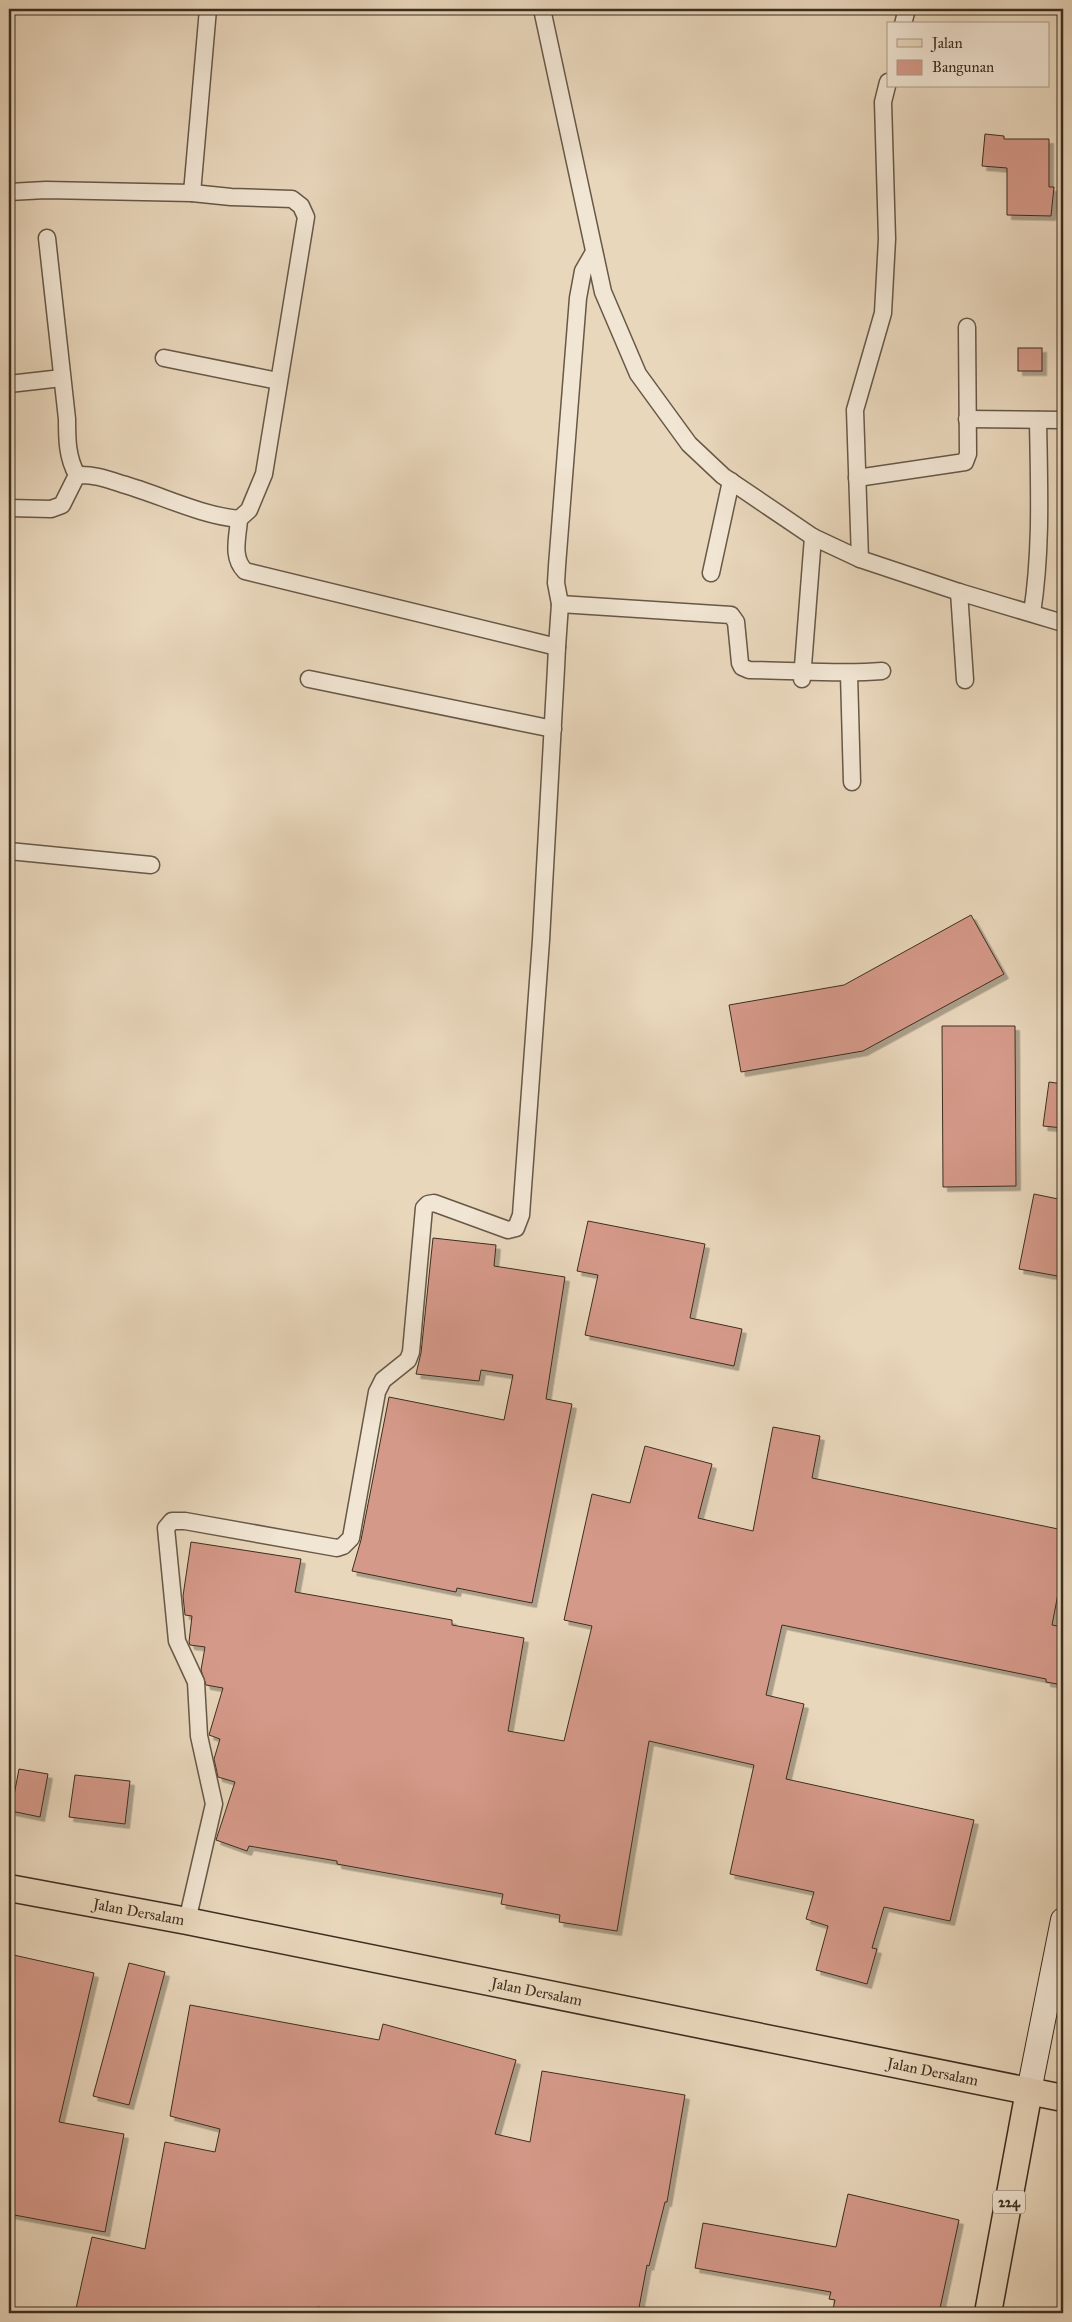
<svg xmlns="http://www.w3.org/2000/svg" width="1072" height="2322" viewBox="0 0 1072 2322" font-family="'IM FELL Great Primer',serif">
	<defs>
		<filter id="shadow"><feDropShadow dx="4.5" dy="4.5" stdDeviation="0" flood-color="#0004"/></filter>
	</defs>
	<rect width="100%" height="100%" fill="#e9d7bc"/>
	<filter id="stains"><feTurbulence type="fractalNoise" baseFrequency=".004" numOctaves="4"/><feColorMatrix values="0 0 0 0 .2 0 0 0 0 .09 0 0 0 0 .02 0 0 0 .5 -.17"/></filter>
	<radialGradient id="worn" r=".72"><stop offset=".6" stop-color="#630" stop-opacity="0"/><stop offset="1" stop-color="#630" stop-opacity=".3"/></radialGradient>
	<!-- building -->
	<g fill="#d59989" stroke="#3c2e20" filter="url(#shadow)">
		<polygon points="985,134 1004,136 1004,139 1049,139 1049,187 1054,187 1051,216 1007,215 1007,168 982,166"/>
		<rect x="1018" y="348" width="24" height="23"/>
		<polygon points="971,915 1004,974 863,1051 741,1072 729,1005 844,985"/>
		<polygon points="942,1026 1015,1026 1016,1186 943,1187"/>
		<polygon points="1049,1082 1063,1084 1063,1128 1043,1126"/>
		<polygon points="1034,1194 1063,1200 1063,1277 1019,1269"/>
		<polygon points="588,1221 705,1244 690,1318 742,1329 734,1366 585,1335 598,1275 577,1271"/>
		<polygon points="433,1238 496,1245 494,1266 565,1277 546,1399 572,1404 532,1603 457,1588 456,1592 352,1571 361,1540 389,1397 504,1420 513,1375 481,1370 479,1381 416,1374 421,1353"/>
		<polygon points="773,1427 820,1436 812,1478 1063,1530 1063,1568 1052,1625 1063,1627 1063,1685 1046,1682 1046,1679 782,1625 766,1695 804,1704 786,1779 974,1820 950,1921 884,1907 872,1948 877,1949 867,1984 816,1970 828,1926 806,1919 814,1892 730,1874 754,1765 649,1741 617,1931 559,1922 560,1915 501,1904 503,1894 337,1864 337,1861 249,1846 247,1851 216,1840 235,1782 218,1777 214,1759 220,1739 209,1735 223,1688 206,1685 201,1670 205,1647 190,1645 189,1642 192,1616 185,1615 183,1596 191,1542 301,1559 295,1592 452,1620 452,1625 524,1638 508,1731 564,1741 592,1626 564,1620 592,1494 630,1503 645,1446 712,1464 698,1518 753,1531"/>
		<polygon points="19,1769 48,1774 40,1817 11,1811"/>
		<polygon points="75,1775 130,1781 125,1824 69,1817"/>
		<polygon points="9,1954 94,1973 59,2122 124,2134 105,2232 9,2214"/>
		<polygon points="129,1963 165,1972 129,2105 93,2096"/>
		<polygon points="190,2005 379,2040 383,2024 516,2060 495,2134 530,2142 542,2071 685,2095 667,2202 665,2202 649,2266 647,2265 638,2313 345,2313 318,2307 317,2313 75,2313 92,2237 145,2249 165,2142 215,2152 220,2129 170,2116"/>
		<polygon points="848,2194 959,2220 939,2313 832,2313 835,2300 829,2299 831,2292 695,2268 703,2223 836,2247"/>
	</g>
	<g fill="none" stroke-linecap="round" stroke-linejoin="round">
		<!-- street casing -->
		<g stroke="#675847" stroke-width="19">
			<g id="street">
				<polyline points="542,9 603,292 638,374 689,444 723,476 813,537 860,559 959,592 1063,623"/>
				<polyline points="903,24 907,9"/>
				<polyline points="9,192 46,190 192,193 208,9"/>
				<path d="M47,238L67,419C67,439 67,457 77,475"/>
				<polyline points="164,358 278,381"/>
				<polyline points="9,384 62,378"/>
				<polyline points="967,419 1063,420"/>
				<polyline points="857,478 965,462 968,454 967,327"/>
				<path d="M9,508L51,509L62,505L77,475C93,474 107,479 122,484C161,495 199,515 239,519L249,510L264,474L306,217L301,206L292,199L231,197L192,193"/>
				<polyline points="860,559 855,410 883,313 887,239 883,102 888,82"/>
				<polyline points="711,573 731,481"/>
				<polyline points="959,592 965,680"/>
				<path d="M560,604L731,615L736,622L740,663L742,667L749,670C794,670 838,675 882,671"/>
				<path d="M1032,613C1042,549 1039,484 1038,420"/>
				<polyline points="557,647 560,604 556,583 557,566 578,298 583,271 594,252"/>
				<polyline points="849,674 852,782"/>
				<polyline points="309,679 553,729"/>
				<polyline points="802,679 813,537"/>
				<polyline points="9,851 151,865"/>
				<path d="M187,1921L214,1804L199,1736L196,1682L177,1641L166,1528L172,1521H185L337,1548L343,1546L351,1538L377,1392L383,1380L408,1360L411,1352L424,1208L428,1204L434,1203L508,1230L516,1228L521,1215L541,940L556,668L557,647L245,571C231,557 238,537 239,519"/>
			</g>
		</g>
		<!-- secondary casing -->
		<g stroke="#3c2e20" stroke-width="26">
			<polyline id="secondary" points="1029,2091 1063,1920"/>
		</g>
		<!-- primary casing -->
		<g stroke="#3c2e20" stroke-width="29">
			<g id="primary">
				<path id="s1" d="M9,1888L187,1921L1063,2098"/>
				<polyline points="988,2313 1029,2091"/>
			</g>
		</g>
		<!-- street -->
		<use href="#street" stroke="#f1e5d3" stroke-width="16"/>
		<!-- secondary -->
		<use href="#secondary" stroke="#f1e5d3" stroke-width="24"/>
		<!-- primary -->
		<use href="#primary" stroke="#e9d7bc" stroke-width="26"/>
	</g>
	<g text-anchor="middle" stroke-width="4" stroke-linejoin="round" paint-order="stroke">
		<!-- shield labels -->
		<rect fill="#f1e5d3" stroke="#726556" stroke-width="1" x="993" y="2190.5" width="32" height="23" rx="4"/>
		<g font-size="14" font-weight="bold" fill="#3c2e20">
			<text x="1009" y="2207">224</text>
		</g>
		<!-- street labels -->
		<g font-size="15" fill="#3c2e20" stroke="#f1e5d3">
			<text dy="5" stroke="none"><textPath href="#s1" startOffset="132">Jalan Dersalam</textPath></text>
			<text dy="5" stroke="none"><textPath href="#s1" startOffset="538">Jalan Dersalam</textPath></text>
			<text dy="5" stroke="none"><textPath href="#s1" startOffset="942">Jalan Dersalam</textPath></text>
		</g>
	</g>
	<!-- margin -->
	<rect width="1072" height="2322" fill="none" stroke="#e9d7bc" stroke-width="30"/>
	<rect x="10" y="10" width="1052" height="2302" fill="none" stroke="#3c2e20" stroke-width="2.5"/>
	<rect x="15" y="15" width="1042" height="2292" fill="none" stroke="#3c2e20"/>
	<!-- legend -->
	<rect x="887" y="22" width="162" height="65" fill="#f1e5d3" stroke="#a99c8b"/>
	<rect x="897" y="39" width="25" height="8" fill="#e9d7bc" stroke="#a99c8b"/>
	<text x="932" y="48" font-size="15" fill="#3c2e20">Jalan</text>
	<rect x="897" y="60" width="25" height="15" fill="#d59989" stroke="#a99c8b"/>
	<text x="932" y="72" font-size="15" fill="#3c2e20">Bangunan</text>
	<rect width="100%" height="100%" filter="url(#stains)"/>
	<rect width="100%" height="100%" fill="url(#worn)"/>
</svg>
